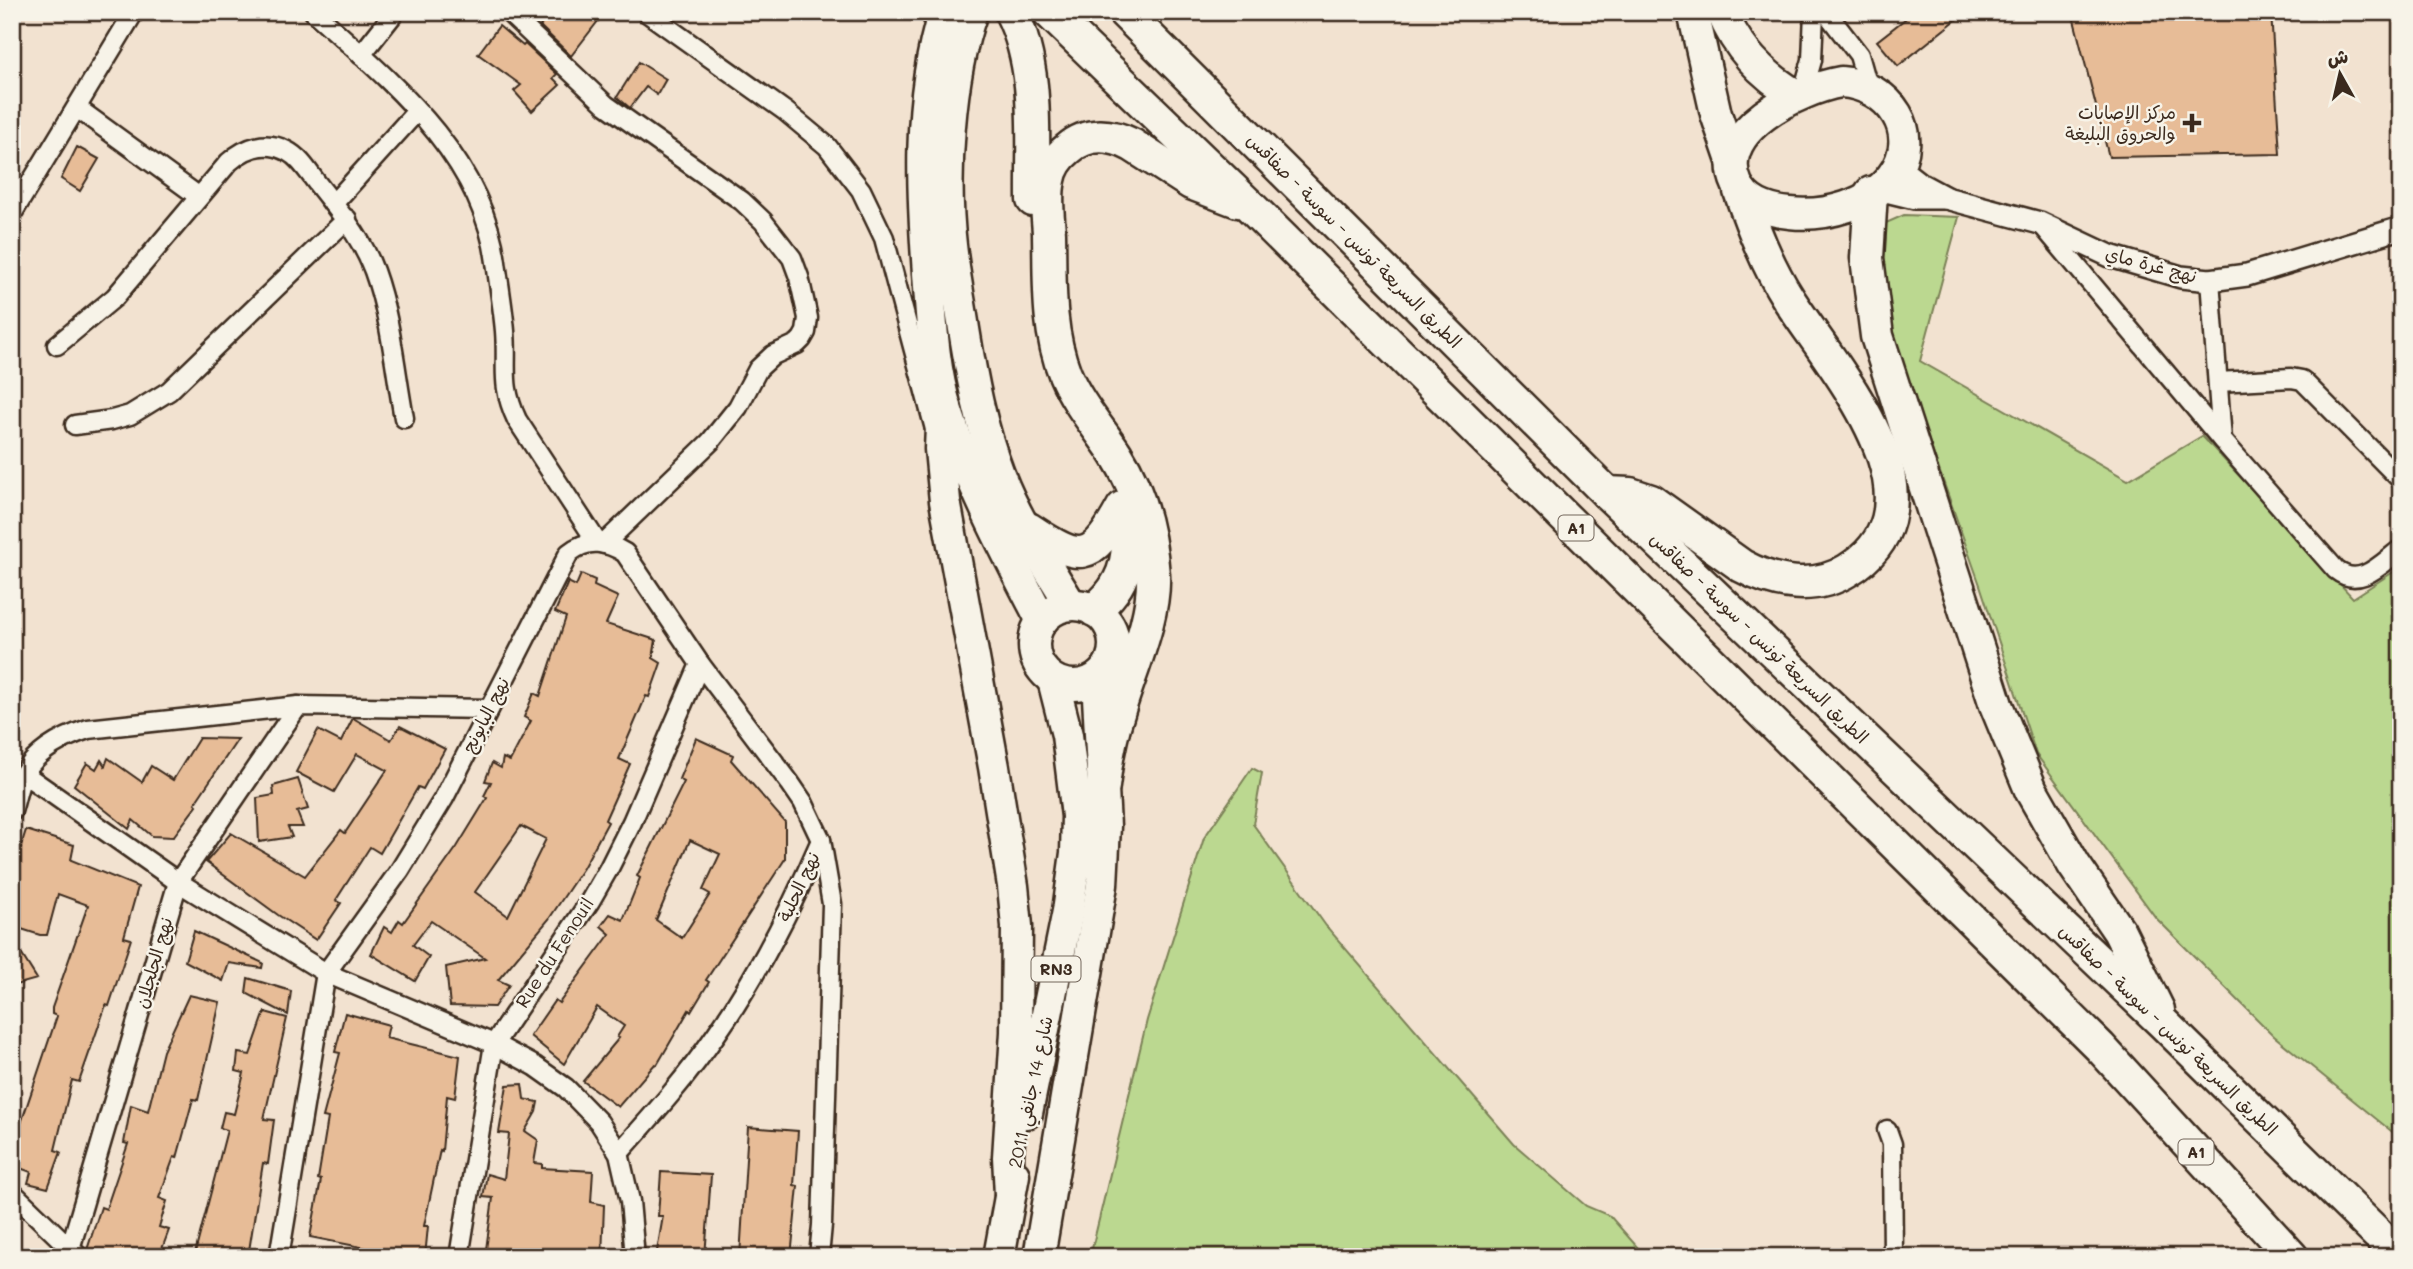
<svg xmlns="http://www.w3.org/2000/svg" width="2413" height="1269" viewBox="0 0 2413 1269" font-family="Mali,'Playpen Sans Arabic',sans-serif">
	<rect width="100%" height="100%" fill="#f2e2d0"/>
	<filter id="ink" filterUnits="userSpaceOnUse"><feTurbulence type="fractalNoise" baseFrequency=".0143" numOctaves="2"/><feDisplacementMap in="SourceGraphic" scale="14" xChannelSelector="R" yChannelSelector="G"/><feConvolveMatrix kernelMatrix="1 2 1 2 8 2 1 2 1" color-interpolation-filters="sRGB"/></filter>
	<g filter="url(#ink)">
		<!-- green -->
		<g fill="#bbd890" stroke="#7b8157" stroke-width="2">
			<polygon points="1904,215 1959,217 1920,361 2128,480 2202,436 2353,598 2401,567 2401,1139 2274,1036 2156,918 2036,754 1980,585 1903,368 1875,261 1878,239 1886,223"/>
			<polygon points="1252,768 1262,773 1253,824 1326,926 1514,1144 1586,1206 1610,1216 1646,1257 1090,1257 1147,1020 1204,838"/>
		</g>
		<!-- building -->
		<g fill="#e7bc97" stroke="#3b2a1e" stroke-width="2" fill-rule="evenodd">
			<polygon points="552,12 605,12 571,56 540,26"/>
			<polygon points="1914,12 1966,12 1898,66 1877,41"/>
			<polygon points="2072,12 2271,12 2280,154 2109,157"/>
			<polygon points="499,26 523,46 525,44 557,74 553,78 560,85 532,111 514,91 521,85 478,54"/>
			<polygon points="639,62 666,79 657,95 646,87 630,108 617,97"/>
			<polygon points="77,147 99,159 80,191 61,179"/>
			<path d="M581,574L595,580L594,586L618,597L606,624L656,640L653,658L661,663L649,697L646,696L619,759L630,764L605,820L608,822L583,868L549,919L498,980L509,985L494,1007L450,1006L446,967L485,958L431,921L413,945L429,957L415,981L371,954L384,927L392,932L399,920L403,923L457,847L487,798L484,796L491,782L485,781L492,763L501,768L503,758L510,761L531,721L524,717L534,693L540,696L566,617L555,612L568,582L576,586ZM521,826L546,839L508,916L475,892Z"/>
			<polygon points="353,718 391,740 400,726 445,749 423,789 418,787 380,853 370,847 336,900 341,903 316,940 278,915 206,862 231,833 305,876 341,830 345,833 387,770 357,754 334,792 296,772 318,730 341,742"/>
			<polygon points="199,738 238,739 195,803 197,805 173,837 152,836 133,820 129,829 74,785 87,763 96,769 101,760 105,766 108,758 142,782 151,766 173,780"/>
			<path d="M696,738L733,755L731,760L785,822V859L706,980L709,982L691,1012L689,1010L657,1065L655,1064L618,1107L583,1081L619,1038L617,1037L624,1026L597,1007L564,1064L530,1036L555,1000L559,1003L610,934L601,926L610,914L623,920L640,878L637,876L684,782L679,779ZM690,840L720,854L703,890L710,894L682,938L656,920Z"/>
			<polygon points="298,779 308,809 297,812 303,827 288,827 292,837 259,842 257,798 274,795 273,786"/>
			<polygon points="26,830 74,845 71,860 138,887 124,937 131,939 109,1006 106,1005 79,1082 72,1080 55,1150 61,1152 48,1188 28,1183 31,1172 12,1165 12,1134 17,1135 57,1016 52,1014 52,1008 88,905 58,894 47,935 40,935 12,926 12,897 19,869 14,868"/>
			<polygon points="194,931 263,963 262,968 229,963 223,981 185,961"/>
			<polygon points="12,939 37,979 12,986"/>
			<polygon points="248,978 291,991 288,1015 246,993"/>
			<polygon points="189,995 220,1002 198,1100 193,1099 177,1158 174,1157 159,1198 167,1201 159,1227 169,1230 159,1257 99,1257 87,1250 101,1207 106,1209 128,1144 124,1143 131,1105 148,1111 163,1051"/>
			<polygon points="265,1012 287,1018 264,1119 274,1120 268,1164 263,1163 248,1257 194,1257 227,1130 220,1128 224,1112 234,1114 244,1073 236,1071 238,1053 250,1055"/>
			<polygon points="345,1013 389,1025 386,1038 460,1056 455,1098 447,1096 442,1151 440,1150 424,1226 428,1226 425,1257 374,1257 376,1250 310,1237 321,1180 318,1179 328,1118 323,1117 340,1053 335,1052"/>
			<polygon points="522,1084 524,1099 538,1102 536,1112 525,1131 538,1140 534,1163 542,1164 542,1168 593,1171 591,1202 604,1205 602,1257 485,1257 493,1198 483,1197 487,1174 504,1179 509,1134 499,1133 507,1085"/>
			<polygon points="748,1127 798,1131 794,1185 798,1186 791,1257 740,1257"/>
			<polygon points="661,1172 711,1175 705,1257 656,1257 663,1216 658,1216"/>
		</g>
		<g fill="none" stroke-linecap="round" stroke-linejoin="round">
			<!-- minor casing -->
			<g stroke="#3b2a1e" stroke-width="23">
				<g id="minor">
					<path d="M314,12C390,81 481,154 496,262C499,285 503,308 505,331C508,368 500,384 517,420L597,542"/>
					<polyline points="508,12 606,105 742,201 763,221 792,258 799,277 808,318 806,332 802,339 797,344 773,355 758,369 738,407 710,442 604,544"/>
					<polyline points="646,12 785,111 827,146 861,190 884,238 936,433"/>
					<polyline points="1826,12 1859,55 1868,87"/>
					<polyline points="361,55 395,12"/>
					<polyline points="1803,92 1812,60 1814,12"/>
					<polyline points="77,108 198,196"/>
					<polyline points="333,204 417,111"/>
					<polyline points="12,214 134,12"/>
					<path d="M2043,226L2222,440L2336,570C2360,589 2381,564 2401,549"/>
					<polyline points="2210,280 2222,440"/>
					<path d="M57,345L115,297L229,162C246,147 266,140 287,151C301,158 310,175 320,187C341,214 362,238 374,271C391,318 395,370 404,418"/>
					<polyline points="2218,382 2291,378 2302,380 2401,480"/>
					<polyline points="75,425 112,420 130,415 169,391 347,219"/>
					<polyline points="24,774 178,882 326,973 494,1044 535,1066 566,1088 599,1122 619,1153 630,1201 635,1257"/>
					<path d="M12,811C16,799 18,784 24,773C38,750 64,737 88,729L298,706L489,709"/>
					<polyline points="1887,1130 1892,1144 1893,1257"/>
					<path d="M619,1153C654,1114 688,1076 717,1033C759,973 792,907 821,840"/>
					<polyline points="12,1192 76,1254"/>
					<polyline points="70,1257 70,1249 178,882 298,706"/>
					<path d="M279,1257L326,973L400,870L444,798L569,553C588,538 606,541 625,553L700,664L790,783L803,802L821,840L832,904L822,1225L819,1257"/>
					<polyline points="459,1257 494,1044 590,901 609,868 632,822 700,664"/>
				</g>
			</g>
			<!-- tertiary casing -->
			<g stroke="#3b2a1e" stroke-width="26">
				<g id="tertiary">
					<polyline points="1898,167 1920,184 1946,198 2040,223 2110,256 2181,277 2210,280 2247,275 2401,228"/>
					<polyline points="1878,189 1915,198 1944,198"/>
				</g>
			</g>
			<!-- trunk casing -->
			<g stroke="#3b2a1e" stroke-width="35">
				<g id="trunk">
					<path d="M944,12C916,100 922,196 929,287C932,327 934,369 946,408C969,482 1006,552 1042,621"/>
					<path d="M972,12C949,78 943,176 951,245C954,273 960,301 964,329C972,379 981,427 999,474C1017,521 1045,562 1071,605"/>
					<polyline points="1693,12 1716,114 1732,161"/>
					<path d="M1722,12C1737,49 1762,75 1796,95"/>
					<path d="M1841,82C1889,85 1924,133 1892,176C1871,205 1824,217 1790,213C1769,211 1747,205 1737,184C1712,130 1800,89 1841,82Z"/>
					<polyline points="946,407 941,427 940,449 945,501 994,767 1013,886 1017,926 1016,1032 1008,1157 1010,1195"/>
					<path d="M1029,528C1080,562 1091,564 1122,507"/>
					<circle cx="1074" cy="645" r="40"/>
					<polyline points="1027,1113 1068,911 1076,853 1077,816 1067,735 1053,680"/>
					<polyline points="999,1257 1014,1175"/>
					<polyline points="1039,1257 1102,885 1105,826 1097,679"/>
				</g>
			</g>
			<!-- motorway casing -->
			<g stroke="#3b2a1e" stroke-width="37">
				<g id="motorway">
					<path d="M1011,12C1040,70 1032,138 1033,200"/>
					<polyline points="1049,12 1248,204 2100,1047 2292,1257"/>
					<polyline points="1124,12 1607,493 2164,1024 2401,1257"/>
					<polyline points="1871,193 1867,258 1877,336 1996,705 2031,790 2074,865 2119,931 2158,1010"/>
					<path d="M1607,493L1630,494L1651,501L1742,566C1775,584 1815,591 1848,570C1956,503 1831,366 1788,298C1767,265 1753,228 1740,191"/>
					<path d="M1094,610C1125,586 1134,554 1124,517"/>
					<path d="M1103,786C1106,761 1110,737 1118,713C1130,671 1155,619 1153,575C1150,533 1139,490 1116,454C1099,428 1077,403 1065,374C1047,329 1050,280 1049,233C1048,216 1045,196 1049,180C1051,168 1058,157 1068,149C1087,132 1111,134 1132,145L1191,183L1238,201"/>
				</g>
			</g>
			<!-- minor -->
			<use href="#minor" stroke="#f7f3e8" stroke-width="18"/>
			<!-- tertiary -->
			<use href="#tertiary" stroke="#f7f3e8" stroke-width="21"/>
			<!-- trunk -->
			<use href="#trunk" stroke="#f7f3e8" stroke-width="30"/>
			<!-- motorway -->
			<use href="#motorway" stroke="#f7f3e8" stroke-width="32"/>
		</g>
	</g>
	<!-- markers -->
	<path fill="#3b2a1e" stroke="#f7f3e8" stroke-width="2.5" d="M2188.5 112.5h7v7h7v7h-7v7h-7v-7h-7v-7h7z"/>
	<g text-anchor="middle" stroke-width="5" stroke-linejoin="round" paint-order="stroke">
		<!-- shield labels -->
		<g fill="#f7f3e8" stroke="#73665b" stroke-width="2">
			<rect x="1558.5" y="515.5" width="35" height="25" rx="5"/>
			<rect x="1031.5" y="956.5" width="49" height="25" rx="5"/>
			<rect x="2178.5" y="1139.5" width="35" height="25" rx="5"/>
		</g>
		<g font-size="16" font-weight="bold" fill="#3b2a1e">
			<text x="1576" y="534">A1</text>
			<text x="1056" y="975">RN3</text>
			<text x="2196" y="1158">A1</text>
		</g>
		<!-- poi labels -->
		<g font-size="18" fill="#3b2a1e" stroke="#f7f3e8" text-anchor="end">
			<text x="2176" y="119">مركز الإصابات<tspan x="2176" dy="21">والحروق البليغة</tspan></text>
		</g>
		<!-- street labels -->
		<g font-size="18" fill="#3b2a1e" stroke="#f7f3e8">
			<text transform="translate(1354 241) rotate(45)" y="6">الطريق السريعة تونس - سوسة - صفاقس</text>
			<text transform="translate(2151 265) rotate(15)" y="6">نهج غرة ماي</text>
			<text transform="translate(1759 638) rotate(44)" y="6">الطريق السريعة تونس - سوسة - صفاقس</text>
			<text transform="translate(486 715) rotate(-63)" y="6">نهج البابونج</text>
			<text transform="translate(799 887) rotate(-65)" y="6">نهج الحلبة</text>
			<text transform="translate(555 953) rotate(-57)" y="6">Rue du Fenouil</text>
			<text transform="translate(154 963) rotate(-74)" y="6">نهج الجلجلان</text>
			<text transform="translate(2168 1030) rotate(44)" y="6">الطريق السريعة تونس - سوسة - صفاقس</text>
			<text transform="translate(1031 1092) rotate(-78)" y="6">شارع 14 جانفي 2011</text>
		</g>
	</g>
	<!-- margin -->
	<rect width="2413" height="1269" fill="none" stroke="#f7f3e8" stroke-width="42"/>
	<rect x="21" y="21" width="2371" height="1227" fill="none" stroke="#3b2a1e" stroke-width="2.5" filter="url(#ink)"/>
	<!-- north arrow -->
	<g transform="translate(2340 74) rotate(352)" stroke="#f7f3e8" stroke-width="5" paint-order="stroke">
	<path d="M0-5L12 26L0 18L-12 26Z" fill="#3b2a1e"/>
	<text y="-10" font-size="19" font-weight="bold" text-anchor="middle" fill="#3b2a1e">ش</text>
	</g>
</svg>
